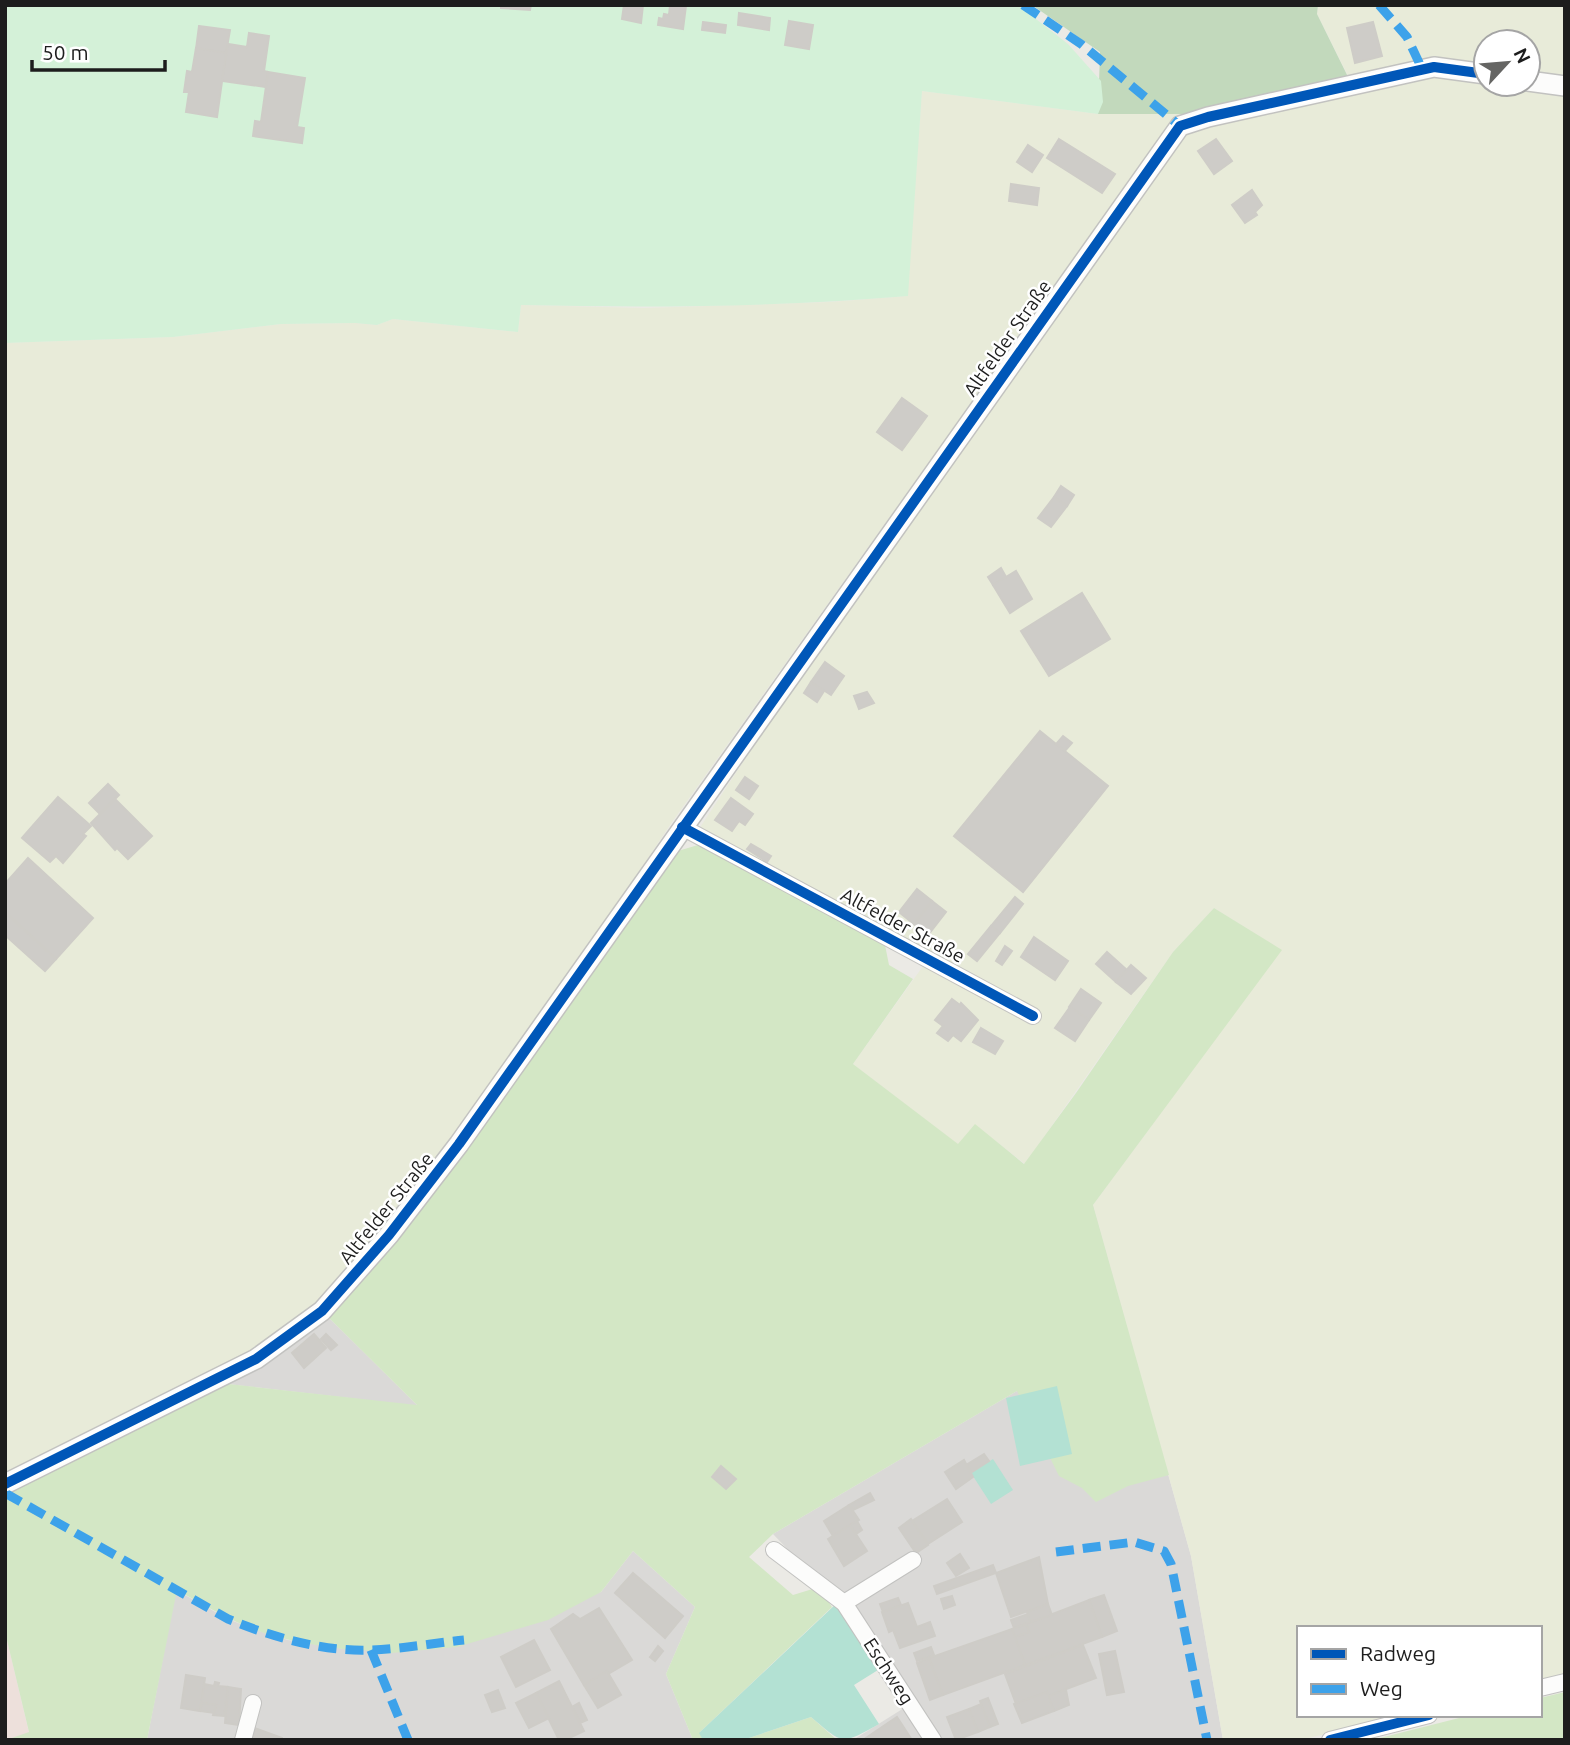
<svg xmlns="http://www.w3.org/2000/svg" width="1570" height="1745" viewBox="0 0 1570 1745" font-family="Ubuntu,sans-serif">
	<rect width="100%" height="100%" fill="#ebeae5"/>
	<!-- residential -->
	<g fill="#dad9d7">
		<polygon points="1093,1206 1191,1556 1223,1740 853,1740 904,1708 840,1604 773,1534 1017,1391"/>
		<polygon points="322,1311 418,1406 210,1382"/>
		<polygon points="633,1551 695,1607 666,1674 693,1740 147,1740 176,1590 228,1619 256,1630 288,1640 345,1649 371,1650 380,1654 601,1592"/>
	</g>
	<!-- commercial -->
	<polygon fill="#ede0db" points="5,1632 29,1733 6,1740 5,1740"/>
	<!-- farmland -->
	<path fill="#e8ebd9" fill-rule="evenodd" d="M1318,5H1565V1678L1540,1684V1628H1299V1715H1406L1300,1740H1223L1191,1556L1093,1205L1281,950L1214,908L1173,952L1025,1164L975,1125L958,1145L853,1064L931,955L699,829L926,484L1143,178L1048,295L670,825L474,1122L389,1235L256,1359L5,1484V343L173,337L281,324L355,323L377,325L393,319L518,332L521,305L644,308L830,302L907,296L922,91L1098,114L1352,84L1317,14ZM1486,42H1528V84H1486Z"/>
	<!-- grass -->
	<g fill="#d3e7c5">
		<path d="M698,845L885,945L889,965L913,979L853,1064L958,1144L975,1124L1024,1164L1076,1093L1173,952L1214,908L1282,950L1093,1205L1169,1475L1128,1486L1096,1502L1082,1488L1059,1476L1017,1391L773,1534L749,1557L793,1595L819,1587L832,1607L700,1732L703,1740H693L666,1674L695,1607L633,1551L601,1592L548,1620L457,1647L380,1654C368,1649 356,1650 343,1649C325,1646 307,1644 290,1640C249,1632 213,1610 177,1590L147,1740H6L29,1732L5,1632V1484L210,1382L417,1405L322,1311L678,851Z"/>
		<polygon points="1565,1692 1565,1740 1372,1740 1471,1715 1540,1715 1540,1698"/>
		<polygon points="811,1717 837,1740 743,1740"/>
	</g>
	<!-- forest -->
	<polygon fill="#c2d9bc" points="1032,5 1318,5 1317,14 1352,85 1206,114 1098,114 1100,52"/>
	<!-- park -->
	<path fill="#d4f1d8" d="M5,5H1018L1068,44L1101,81L1103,102L1098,114L922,91L908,296C779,307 650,308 521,305L518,332L393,319L377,325L355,323L281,324L173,337L5,343Z"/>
	<!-- pitch -->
	<g fill="#b3e1d3">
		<polygon points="1057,1386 1072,1454 1020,1466 1006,1398"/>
		<polygon points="993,1459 1013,1490 991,1504 971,1473"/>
		<path d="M838,1602L878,1670L854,1685L879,1724C841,1745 844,1745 811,1717L743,1740H703L699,1733Z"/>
	</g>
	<!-- building -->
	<g fill="#ceccc8" stroke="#ceccc7" stroke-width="2">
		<polygon points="501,5 531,5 530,10 501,8"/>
		<polygon points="624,5 643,5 641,23 622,19"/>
		<polygon points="670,5 686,6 683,29 658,25 659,18 663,19 664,14 669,15"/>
		<polygon points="739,13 770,18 769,30 738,25"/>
		<polygon points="789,21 813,25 809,49 785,45"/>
		<polygon points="703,22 726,25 725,33 702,30"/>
		<polygon points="1373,22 1382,56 1355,63 1347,28"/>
		<polygon points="199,26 230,30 226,53 196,49"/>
		<polygon points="249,33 269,36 264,71 268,72 266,87 222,81 228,44 247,47"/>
		<polygon points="196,48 226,53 217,117 186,112 189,92 184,92 187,71 192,72"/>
		<polygon points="268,72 305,78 297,127 304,128 302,143 253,136 255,121 261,122"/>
		<polygon points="1059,139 1115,174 1102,193 1047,158"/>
		<polygon points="1216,139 1232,161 1214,174 1198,151"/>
		<polygon points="1028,145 1043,155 1032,172 1017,162"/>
		<polygon points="1011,184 1039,188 1037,205 1009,201"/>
		<polygon points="1252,190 1262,205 1255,212 1257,215 1245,223 1232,205"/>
		<polygon points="902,398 927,416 902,450 877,432"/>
		<polygon points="1061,486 1074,495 1067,506 1054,497"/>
		<polygon points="1054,497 1067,506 1051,527 1038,518"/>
		<polygon points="1001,568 1006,577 993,585 988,577"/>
		<polygon points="1016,571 1032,599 1010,613 993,585"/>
		<polygon points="1082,593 1110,639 1049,676 1021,631"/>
		<polygon points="825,662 844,676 831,695 811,682"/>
		<polygon points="811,682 824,691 817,702 804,693"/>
		<polygon points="867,692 874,703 859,709 854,696"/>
		<polygon points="1040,731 1108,786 1023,892 954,836"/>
		<polygon points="1063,736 1072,743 1065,751 1056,744"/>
		<polygon points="745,777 758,786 749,799 736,790"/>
		<polygon points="108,784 119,795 100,814 89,803"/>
		<polygon points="58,797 91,826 83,834 86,836 63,863 56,856 50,862 22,838"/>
		<polygon points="731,798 753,814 745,825 739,821 732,831 715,820"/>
		<polygon points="115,799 152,836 128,859 117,848 115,850 91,823"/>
		<polygon points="751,844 761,850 758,856 747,849"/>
		<polygon points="761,850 771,856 767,862 758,856"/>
		<polygon points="28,858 93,918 56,959 5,912 5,884"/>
		<polygon points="917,889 932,901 914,924 899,912"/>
		<polygon points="1015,897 1023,904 1000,933 991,926"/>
		<polygon points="932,901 946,912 928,935 914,924"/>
		<polygon points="5,912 56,959 45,971 5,935"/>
		<polygon points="991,926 1000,933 977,961 968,954"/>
		<polygon points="1034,937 1068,961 1055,980 1021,957"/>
		<polygon points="1005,946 1012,951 1002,965 996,961"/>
		<polygon points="1107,952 1127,970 1116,982 1096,964"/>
		<polygon points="1131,965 1146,978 1131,994 1116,982"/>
		<polygon points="1081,989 1101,1003 1089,1020 1069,1007"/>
		<polygon points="952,999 960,1005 961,1003 978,1020 961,1041 953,1035 948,1041 937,1033 943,1026 935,1020"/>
		<polygon points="1070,1007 1089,1020 1075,1041 1055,1028"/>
		<polygon points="981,1028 1003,1041 995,1054 973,1042"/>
		<polygon points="314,1334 326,1348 304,1368 292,1353"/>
		<polygon points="326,1334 337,1345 331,1350 321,1339"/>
		<polygon points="984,1454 989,1461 972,1472 966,1465"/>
		<polygon points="964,1460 973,1477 956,1489 945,1472"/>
		<polygon points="721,1466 736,1479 726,1489 712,1477"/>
		<polygon points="870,1493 874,1500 853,1510 849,1505"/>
		<polygon points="947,1499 962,1522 928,1544 912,1521"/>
		<polygon points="849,1505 859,1520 833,1536 824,1521"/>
		<polygon points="911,1519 928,1545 916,1553 899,1528"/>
		<polygon points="857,1521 862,1530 856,1534 850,1525"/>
		<polygon points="850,1525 867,1551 844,1566 828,1539"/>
		<polygon points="960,1554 969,1568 956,1576 947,1563"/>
		<polygon points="1039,1557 1048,1604 1011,1617 996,1573"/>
		<polygon points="993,1565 996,1573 937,1594 934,1586"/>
		<polygon points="633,1573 683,1616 665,1638 615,1593"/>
		<polygon points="1104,1595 1117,1631 1102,1637 1089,1600"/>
		<polygon points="952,1596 955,1605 944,1609 941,1599"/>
		<polygon points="898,1598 901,1605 883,1612 880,1604"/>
		<polygon points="1089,1600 1102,1637 1025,1665 1015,1637 1029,1632 1026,1624"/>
		<polygon points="908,1603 917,1627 930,1622 935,1636 900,1648 893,1630 889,1632 882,1612"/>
		<polygon points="1048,1604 1052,1615 1030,1622 1027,1612"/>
		<polygon points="599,1608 632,1660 608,1674 607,1671 584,1685 551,1629 573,1614 580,1619"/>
		<polygon points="1028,1614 1030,1622 1014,1628 1011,1620"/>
		<polygon points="1026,1624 1029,1632 1015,1637 1012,1629"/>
		<polygon points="1012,1629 1025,1665 943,1695 929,1658"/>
		<polygon points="534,1640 550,1670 516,1687 501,1657"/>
		<polygon points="1083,1645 1096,1678 1048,1696 1047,1692 1016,1704 1005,1674"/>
		<polygon points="658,1646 663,1651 655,1661 650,1657"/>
		<polygon points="931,1647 934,1655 917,1661 914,1653"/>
		<polygon points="1115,1651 1124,1692 1107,1695 1099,1654"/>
		<polygon points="929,1658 943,1695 930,1700 917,1663"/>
		<polygon points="607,1671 621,1695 598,1708 584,1685"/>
		<polygon points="186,1675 205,1678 200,1711 181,1708"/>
		<polygon points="559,1681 584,1731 565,1740 559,1740 536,1693"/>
		<polygon points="215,1682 219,1683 218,1686 228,1687 224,1716 213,1715 216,1705 202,1703 204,1684 214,1686"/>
		<polygon points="228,1687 241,1689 239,1725 225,1723"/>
		<polygon points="498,1690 505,1708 492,1712 485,1695"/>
		<polygon points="1066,1690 1069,1705 1054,1711 1048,1696"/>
		<polygon points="1047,1692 1054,1711 1022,1723 1014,1704"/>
		<polygon points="536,1693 549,1718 529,1728 516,1703"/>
		<polygon points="988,1698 998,1724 990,1727 980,1701"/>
		<polygon points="202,1703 216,1705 214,1713 200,1711"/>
		<polygon points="579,1703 587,1720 580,1723 572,1707"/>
		<polygon points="981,1704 990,1727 978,1732 969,1709"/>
		<polygon points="969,1709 978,1732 956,1740 947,1717"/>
		<polygon points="897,1717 912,1740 863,1740"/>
		<polygon points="252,1727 282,1738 282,1740 248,1740"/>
	</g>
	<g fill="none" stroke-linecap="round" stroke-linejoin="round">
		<!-- minor casing -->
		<g stroke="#c2c2c0" stroke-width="18">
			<g id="minor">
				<polyline points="682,827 1033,1016"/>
				<polyline points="774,1550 844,1603 933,1740"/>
				<polyline points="844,1603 913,1560"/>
				<polyline points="1540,1688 1565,1682"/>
				<polyline points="243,1740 253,1703"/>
				<polyline points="1330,1740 1429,1715"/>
			</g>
		</g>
		<!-- tertiary casing -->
		<g stroke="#c2c2c0" stroke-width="22">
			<g id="tertiary">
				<polyline points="1528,81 1565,86"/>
				<polyline points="5,1484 256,1359 322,1311 389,1235 459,1144 1180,126 1208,117 1434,67 1486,74"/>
			</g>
		</g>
		<!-- minor -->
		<use href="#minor" stroke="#fcfcfb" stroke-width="16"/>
		<!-- tertiary -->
		<use href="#tertiary" stroke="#fcfcfb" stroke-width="19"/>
		<!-- quiet -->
		<g stroke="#3da2ea" stroke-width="9" stroke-dasharray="18 9" stroke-linecap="butt">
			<polyline points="1023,5 1081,44 1180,126"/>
			<polyline points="1379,5 1407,37 1422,69"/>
			<path d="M5,1493L228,1619C272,1637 323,1652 371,1650C402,1649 433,1643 464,1640"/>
			<polyline points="1056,1552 1134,1542 1164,1551 1171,1564 1207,1740"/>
			<polyline points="371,1650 408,1740"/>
		</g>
		<!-- cycleway casing -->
		<g stroke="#fff" stroke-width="15">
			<g id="cycleway">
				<polyline points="682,827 1033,1016"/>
				<polyline points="5,1484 256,1359 322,1311 389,1235 459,1144 1180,126 1208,117 1434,67 1486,74"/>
				<polyline points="1330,1740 1429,1715"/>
			</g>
		</g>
		<!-- cycleway -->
		<use href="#cycleway" stroke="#0057b8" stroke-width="10"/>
	</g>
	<g text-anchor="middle" stroke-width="5" stroke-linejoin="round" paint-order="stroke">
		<!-- street labels -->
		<g font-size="19" fill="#1d1d1d" stroke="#fff">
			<text transform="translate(1007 338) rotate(-55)" y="7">Altfelder Straße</text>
			<text transform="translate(903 925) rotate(28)" y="7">Altfelder Straße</text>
			<text transform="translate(386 1208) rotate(-51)" y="7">Altfelder Straße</text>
			<text transform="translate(889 1671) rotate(57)" y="7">Eschweg</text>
		</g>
	</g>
	<!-- border -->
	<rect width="1570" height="1745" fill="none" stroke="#1d1d1d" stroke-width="14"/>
	<!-- legend -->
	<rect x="1297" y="1626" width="245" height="91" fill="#ffffff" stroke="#a5a5a5" stroke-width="2"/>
	<rect x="1311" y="1649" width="35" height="10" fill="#0057b8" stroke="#a5a5a5" stroke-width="2"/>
	<text x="1360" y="1661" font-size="21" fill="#1d1d1d">Radweg</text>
	<rect x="1311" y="1684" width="35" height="10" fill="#3da2ea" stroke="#a5a5a5" stroke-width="2"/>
	<text x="1360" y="1696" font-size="21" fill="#1d1d1d">Weg</text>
	<!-- north arrow -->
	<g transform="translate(1507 63) rotate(64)"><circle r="33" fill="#ffffff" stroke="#a5a5a5" stroke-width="2"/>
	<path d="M0-5L12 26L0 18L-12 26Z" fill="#656563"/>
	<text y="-10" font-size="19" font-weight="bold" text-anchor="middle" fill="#1d1d1d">N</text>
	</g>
	<!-- scale -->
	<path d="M32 60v10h133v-10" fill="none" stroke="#1d1d1d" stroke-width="3.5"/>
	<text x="42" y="60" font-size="21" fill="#1d1d1d" stroke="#ffffff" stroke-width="5" paint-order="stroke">50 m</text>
</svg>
